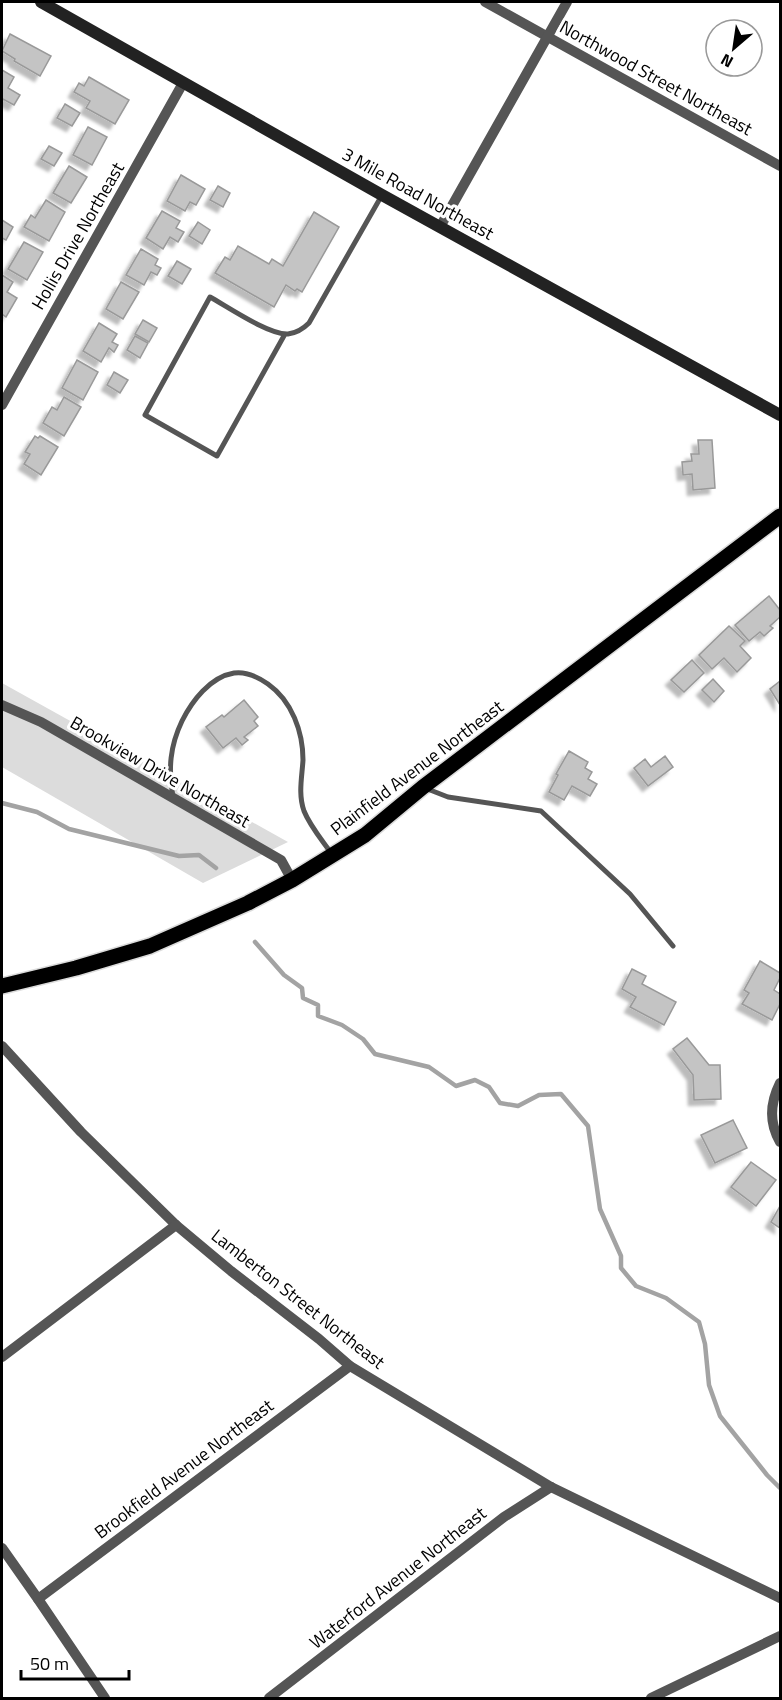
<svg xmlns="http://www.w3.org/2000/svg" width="782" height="1700" viewBox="0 0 782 1700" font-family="'Titillium Web',sans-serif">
	<defs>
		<filter id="shadow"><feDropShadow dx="-5.5" dy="5.5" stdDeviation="1.5" flood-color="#0004"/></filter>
	</defs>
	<rect width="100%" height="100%" fill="#fff"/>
	<!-- green -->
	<polygon fill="#dcdcdc" points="2,683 288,842 203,883 2,767"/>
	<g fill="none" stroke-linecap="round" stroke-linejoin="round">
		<!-- stream -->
		<g stroke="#a3a3a3" stroke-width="4.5">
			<polyline points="2,803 37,812 69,829 179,856 199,855 216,868"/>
			<polyline points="255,942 284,975 302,988 303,998 318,1005 318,1016 342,1025 363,1039 375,1054 429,1067 456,1086 475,1080 489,1087 500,1103 518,1106 539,1095 561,1094 588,1126 600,1209 621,1256 621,1268 636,1286 666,1298 699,1322 705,1344 709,1385 720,1416 767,1475 780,1488"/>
		</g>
	</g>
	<!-- building -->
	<g fill="#c4c4c4" stroke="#999" stroke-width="1.5" filter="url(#shadow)">
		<polygon points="10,34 51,56 40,76 14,61 15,59 2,51"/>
		<polygon points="2,70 14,77 8,88 20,95 14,105 3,99 2,102"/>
		<polygon points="89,77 129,100 115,124 86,108 90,101 74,92 79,83 84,86"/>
		<polygon points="65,104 80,113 72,126 57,118"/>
		<polygon points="88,127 107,137 92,165 73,155"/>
		<polygon points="49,146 62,153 54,166 41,159"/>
		<polygon points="69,166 87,177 71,203 53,193"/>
		<polygon points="181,175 205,189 196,205 190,202 185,211 167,201"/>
		<polygon points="218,186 230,193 223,207 210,200"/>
		<polygon points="46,200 65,212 49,241 24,227 31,215 35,218"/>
		<polygon points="162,211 180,221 176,228 184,232 178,242 170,237 163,249 146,238"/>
		<polygon points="314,212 339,227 302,292 297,289 295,291 286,285 274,307 215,273 225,257 230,260 238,246 269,264 272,259 283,266"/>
		<polygon points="2,220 13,227 6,240 2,238"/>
		<polygon points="198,222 210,230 202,244 189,236"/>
		<polygon points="24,242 43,252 27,280 8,269"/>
		<polygon points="141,249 158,259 155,265 161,268 157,275 151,272 144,285 126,275"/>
		<polygon points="177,261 191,269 182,284 168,276"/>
		<polygon points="2,275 13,282 7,292 17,298 6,317 2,314"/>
		<polygon points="121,282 139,292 123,319 106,309"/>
		<polygon points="143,320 157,328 149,342 135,334"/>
		<polygon points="99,323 117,334 112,342 118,345 114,352 109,348 101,362 83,351"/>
		<polygon points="135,336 148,343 140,358 127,350"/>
		<polygon points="77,360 98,372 83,400 62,388"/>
		<polygon points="114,372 128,380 120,393 107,385"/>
		<polygon points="64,397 81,407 64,436 43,423 52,407 57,410"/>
		<polygon points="35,436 38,438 40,436 58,447 41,475 24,464 30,454 25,452"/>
		<polygon points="698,440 712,440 715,488 693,490 692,474 683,475 682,462 692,461 691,454 699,454"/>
		<polygon points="769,596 780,610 780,617 770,626 773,628 764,636 760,632 749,641 735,625"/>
		<polygon points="729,626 745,641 740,646 751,658 737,672 724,658 712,669 699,655"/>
		<polygon points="692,660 704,673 684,692 671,680"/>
		<polygon points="713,679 724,691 714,702 702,690"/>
		<polygon points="780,681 780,705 770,689"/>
		<polygon points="244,700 258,717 254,721 258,726 244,737 248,740 242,745 236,738 223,748 206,727 222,715 224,717"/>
		<polygon points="569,751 588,762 585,768 592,772 588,779 597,784 590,796 572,786 564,800 549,792 558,775 556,774"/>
		<polygon points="665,756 673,767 648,786 634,768 645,759 651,767"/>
		<polygon points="760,961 780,973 780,978 774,990 780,994 780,1004 772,1020 742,1004 749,993 744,990"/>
		<polygon points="632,969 646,976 642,984 676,1002 664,1025 630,1007 636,997 622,989"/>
		<polygon points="687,1038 709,1065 720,1065 721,1099 694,1100 693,1075 673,1049"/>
		<polygon points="733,1120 747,1148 715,1163 701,1135"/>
		<polygon points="751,1162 776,1180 756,1206 731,1187"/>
		<polygon points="780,1206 780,1228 771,1222"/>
	</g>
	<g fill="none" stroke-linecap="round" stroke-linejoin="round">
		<!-- primary casing -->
		<g stroke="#dbdbdb" stroke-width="18">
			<polyline id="primary" points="2,986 76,968 150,946 248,903 292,880 365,835 423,787 780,516"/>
		</g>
		<!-- lane -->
		<g stroke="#555" stroke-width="5">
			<path d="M285,334L217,456L145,415L210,297C228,307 269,335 288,334C297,333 303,329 309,323L382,195"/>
			<polyline points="425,788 448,797 541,811 630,894 673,946"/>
			<path d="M173,797C168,769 170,746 182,721C192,701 210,677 234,673C247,671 258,677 268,684C292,701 303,732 303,760C302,777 298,794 304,811C310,826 322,840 331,853"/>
		</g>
		<!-- street -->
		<g stroke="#555" stroke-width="10">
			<polyline points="485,2 780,166"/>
			<polyline points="440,227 567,2"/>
			<polyline points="2,405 183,83"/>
			<polyline points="2,705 41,722 281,860 292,880"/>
			<polyline points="2,1046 81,1132 176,1225 231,1271 319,1339 350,1366 551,1487 780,1598"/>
			<path d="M780,1083C770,1103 769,1123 780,1142"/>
			<polyline points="2,1357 176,1225"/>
			<polyline points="2,1548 38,1599 105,1698"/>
			<polyline points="38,1599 350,1366"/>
			<polyline points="269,1698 504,1517 551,1487"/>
			<polyline points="651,1698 780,1636"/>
		</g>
		<!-- secondary -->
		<polyline stroke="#222" stroke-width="12" points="41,2 382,195 780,415"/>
		<!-- primary -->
		<use href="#primary" stroke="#000" stroke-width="15"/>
	</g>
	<g text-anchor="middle" stroke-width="6" stroke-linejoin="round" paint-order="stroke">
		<!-- street labels -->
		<g font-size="18" fill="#000" stroke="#fff">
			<text transform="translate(656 78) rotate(29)" y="6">Northwood Street Northeast</text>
			<text transform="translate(418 194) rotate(29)" y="6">3 Mile Road Northeast</text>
			<text transform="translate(78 236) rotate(-60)" y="6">Hollis Drive Northeast</text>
			<text transform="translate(417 768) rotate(-37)" y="6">Plainfield Avenue Northeast</text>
			<text transform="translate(160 772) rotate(30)" y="6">Brookview Drive Northeast</text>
			<text transform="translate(298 1299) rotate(38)" y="6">Lamberton Street Northeast</text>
			<text transform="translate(184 1469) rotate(-37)" y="6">Brookfield Avenue Northeast</text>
			<text transform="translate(398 1578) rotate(-38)" y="6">Waterford Avenue Northeast</text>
		</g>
	</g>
	<!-- border -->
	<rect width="782" height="1700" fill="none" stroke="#000000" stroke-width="6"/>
	<!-- north arrow -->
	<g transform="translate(734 48) rotate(209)"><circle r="28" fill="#ffffff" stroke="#999999" stroke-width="1.5"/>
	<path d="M0-4.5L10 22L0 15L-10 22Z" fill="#000000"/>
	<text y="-9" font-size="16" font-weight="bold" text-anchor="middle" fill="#000000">N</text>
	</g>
	<!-- scale -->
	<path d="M21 1670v9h108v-9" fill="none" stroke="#000000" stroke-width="3"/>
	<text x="30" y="1670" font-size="18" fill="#000000" stroke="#ffffff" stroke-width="4.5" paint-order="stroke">50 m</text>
</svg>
